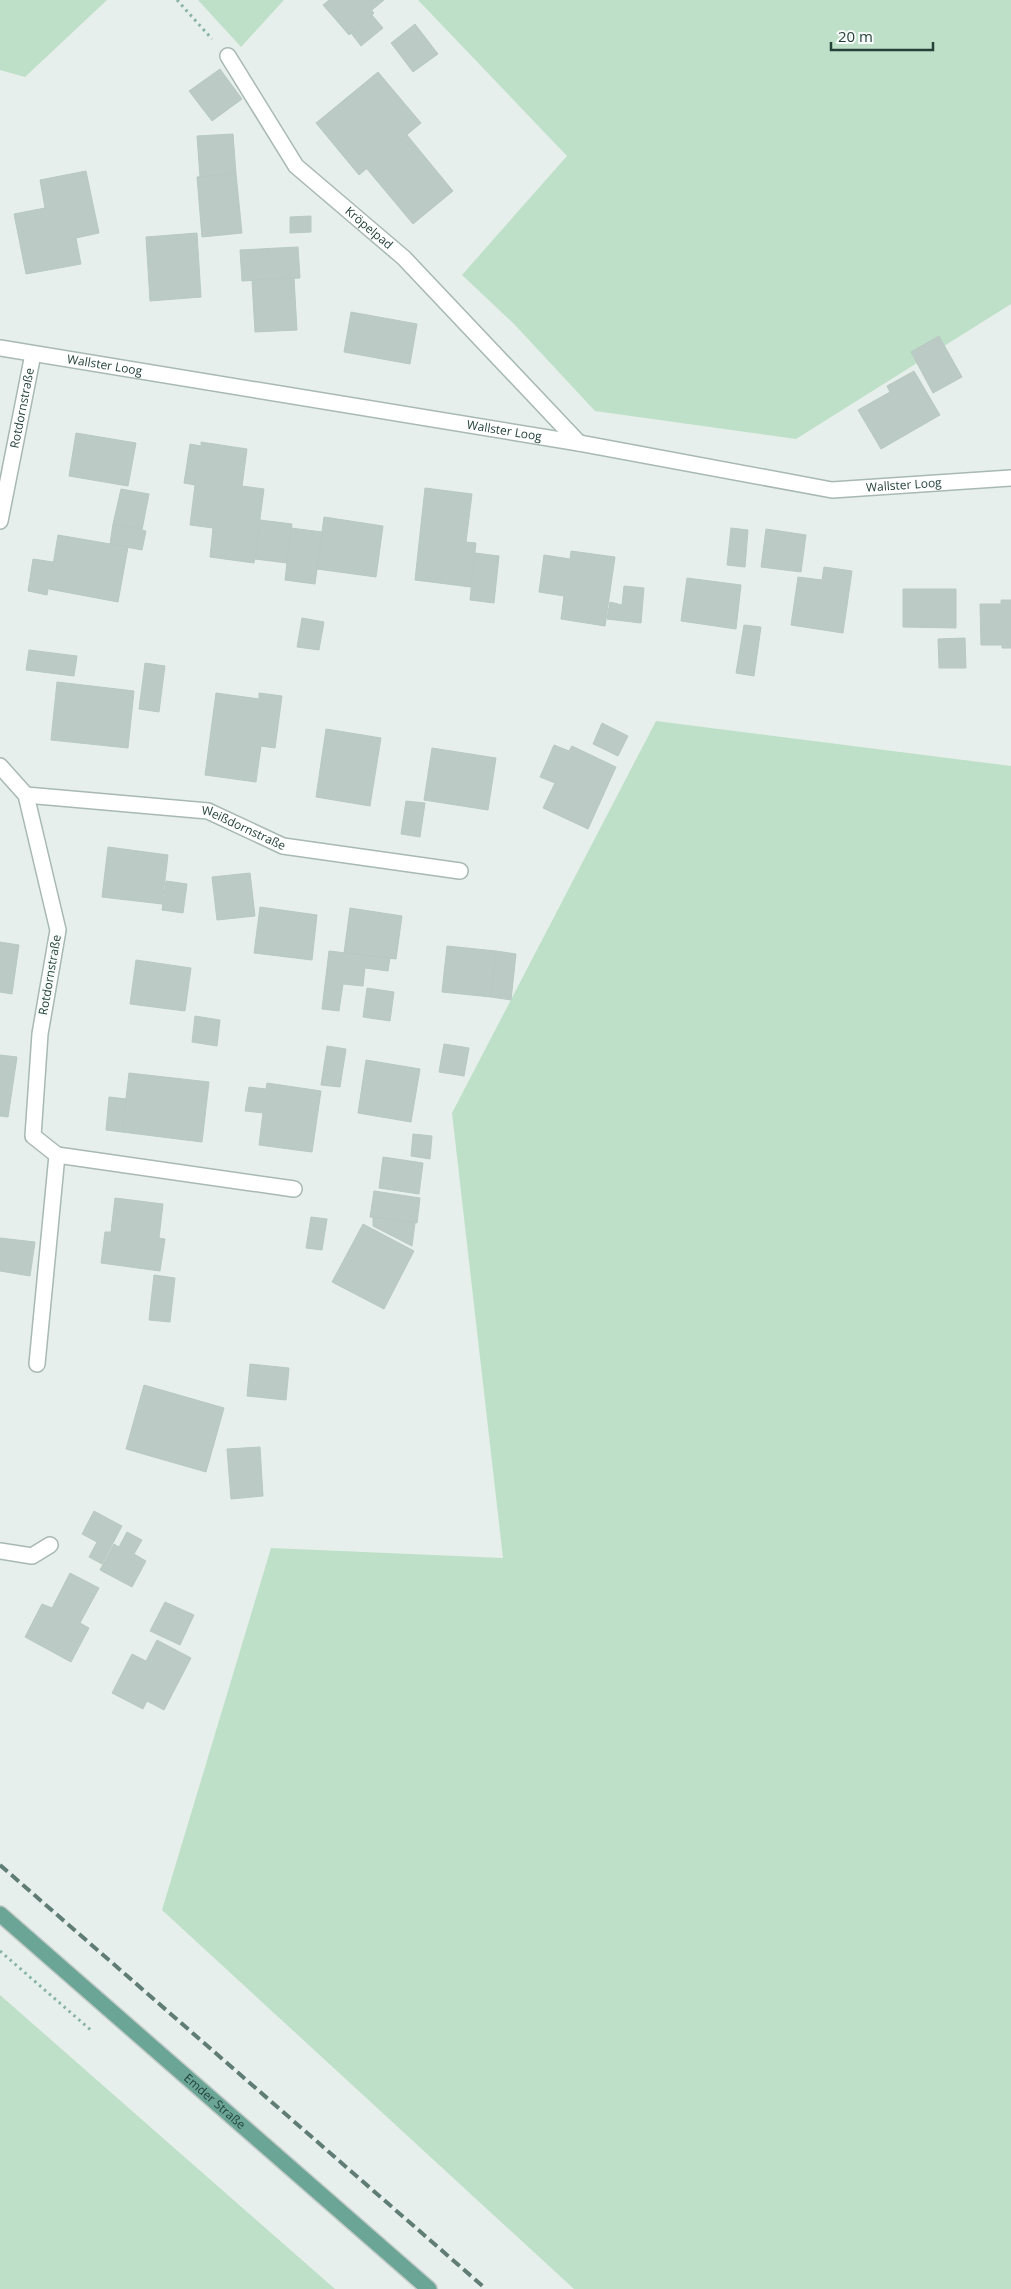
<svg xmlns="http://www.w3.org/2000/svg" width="1011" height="2289" viewBox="0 0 1011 2289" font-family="'Open Sans',sans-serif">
	<rect width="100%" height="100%" fill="#e6efeb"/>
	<!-- green -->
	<g fill="#bfe0c8">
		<polygon points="0,0 107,0 25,77 0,70"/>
		<polygon points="198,0 284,0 241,47"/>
		<polygon points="418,0 1011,0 1011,304 796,439 595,411 514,324 462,275 567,156"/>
		<polygon points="656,721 1011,766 1011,2289 574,2289 162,1910 271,1548 503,1558 452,1113"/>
		<polygon points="0,1995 335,2289 0,2289"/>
	</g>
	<!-- building -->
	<g fill="#bbcac4" stroke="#b8c9c2">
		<polygon points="329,0 363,0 374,13 349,35 323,5"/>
		<polygon points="363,0 384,0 372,10"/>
		<polygon points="372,15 383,28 361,46 351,33"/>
		<polygon points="415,24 438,54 413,72 391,43"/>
		<polygon points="220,69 242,99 212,121 189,91"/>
		<polygon points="378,72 421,123 359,175 316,123"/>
		<polygon points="233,134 236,174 200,177 197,136"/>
		<polygon points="407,135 453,191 413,224 367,169"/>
		<polygon points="86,171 99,233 76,238 81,264 26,274 14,214 45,208 40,180"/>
		<polygon points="236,174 242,233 202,237 197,177"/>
		<polygon points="311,216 311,232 290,233 290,217"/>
		<polygon points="197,233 201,297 150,301 146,237"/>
		<polygon points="298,247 300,278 242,281 240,250"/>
		<polygon points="294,278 297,330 255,332 252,280"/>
		<polygon points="351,312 417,324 410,364 344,352"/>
		<polygon points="939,336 962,377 933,393 911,352"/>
		<polygon points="914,371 940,415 881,449 858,410 890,392 887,386"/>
		<polygon points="76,433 136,443 128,486 69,476"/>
		<polygon points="201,442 247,449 242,486 264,489 254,563 210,557 213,528 190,525 195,485 184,483 190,444 201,446"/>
		<polygon points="425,488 472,494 466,542 476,543 471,587 415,580"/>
		<polygon points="121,489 149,494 142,530 113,524"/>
		<polygon points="324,517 383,526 376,577 317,569"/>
		<polygon points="260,520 292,524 287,563 255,559"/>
		<polygon points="113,524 146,531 142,550 110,544"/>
		<polygon points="291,528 322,532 315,584 285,580"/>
		<polygon points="731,528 748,530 745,567 727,565"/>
		<polygon points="766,529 806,535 801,572 761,567"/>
		<polygon points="58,535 128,547 118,602 49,589"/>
		<polygon points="571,551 615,557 605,626 561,619 564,596 539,592 544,555 570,559"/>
		<polygon points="475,553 499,556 494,603 470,600"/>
		<polygon points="33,559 53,562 47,595 28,591"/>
		<polygon points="824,567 852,571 843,633 791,625 798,577 822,580"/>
		<polygon points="687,578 741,585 736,629 681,621"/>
		<polygon points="624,586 644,588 641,623 607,619 610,602 622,605"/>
		<polygon points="903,589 956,589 956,628 903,627"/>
		<polygon points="1001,600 1011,600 1011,648 1002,648 1002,645 981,645 980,604 1001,604"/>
		<polygon points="302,618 324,622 319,650 297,647"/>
		<polygon points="744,625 761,627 754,676 736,673"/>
		<polygon points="965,638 966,668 939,668 938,639"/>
		<polygon points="29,650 77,656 74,676 26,670"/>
		<polygon points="145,663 165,666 159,712 139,709"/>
		<polygon points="57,682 134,691 128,748 51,740"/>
		<polygon points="216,693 259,699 259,693 282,696 275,748 261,746 256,782 205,775"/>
		<polygon points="602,723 628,736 618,756 593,744"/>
		<polygon points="326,729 381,738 370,806 316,797"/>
		<polygon points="554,745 569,751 572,746 616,767 588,829 543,808 555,783 540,777"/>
		<polygon points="432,748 496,758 488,810 424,800"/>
		<polygon points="406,801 425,803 420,837 401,834"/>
		<polygon points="108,847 168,855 162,904 102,897"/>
		<polygon points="250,873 255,916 217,920 212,877"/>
		<polygon points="166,881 187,884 183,913 162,910"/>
		<polygon points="260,907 317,915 312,960 254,953"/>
		<polygon points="350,908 402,916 396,959 344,953"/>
		<polygon points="0,942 19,945 12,994 0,992"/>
		<polygon points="447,946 496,951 491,997 442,992"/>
		<polygon points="329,951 390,958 388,971 365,968 363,986 343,984 339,1011 322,1009"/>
		<polygon points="496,951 516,954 511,1000 491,997"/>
		<polygon points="136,960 191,968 185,1011 130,1004"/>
		<polygon points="367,988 394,992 390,1021 363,1017"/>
		<polygon points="195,1016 220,1020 217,1046 192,1042"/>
		<polygon points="444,1044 469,1048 464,1076 439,1072"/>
		<polygon points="327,1046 346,1049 340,1087 321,1085"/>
		<polygon points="0,1055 17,1057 8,1117 0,1116"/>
		<polygon points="366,1060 420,1069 411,1122 358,1113"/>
		<polygon points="129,1073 209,1082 202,1142 122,1132"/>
		<polygon points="267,1083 321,1091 312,1152 259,1145 263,1113 245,1111 249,1087 266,1089"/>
		<polygon points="109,1097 126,1099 122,1132 106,1130"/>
		<polygon points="413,1134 432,1136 430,1159 411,1156"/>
		<polygon points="383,1157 423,1163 419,1194 379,1188"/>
		<polygon points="374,1191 420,1198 417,1223 370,1217"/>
		<polygon points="115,1198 163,1204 159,1238 165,1239 160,1271 101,1263 105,1232 111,1232"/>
		<polygon points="311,1217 327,1219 322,1250 306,1248"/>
		<polygon points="373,1217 415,1223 412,1246 373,1226"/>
		<polygon points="363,1224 414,1251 384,1309 332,1282"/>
		<polygon points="0,1238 35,1242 30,1276 0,1271"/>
		<polygon points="154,1275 175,1278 170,1322 149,1320"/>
		<polygon points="250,1364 289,1368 286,1400 247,1396"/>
		<polygon points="144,1385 224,1408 206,1472 126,1449"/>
		<polygon points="260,1447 263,1496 231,1499 227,1449"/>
		<polygon points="94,1511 122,1526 102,1564 89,1557 97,1542 82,1534"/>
		<polygon points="127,1532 142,1540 134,1554 146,1561 132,1587 100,1570 114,1544 119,1547"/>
		<polygon points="70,1573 99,1588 80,1623 89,1628 71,1662 25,1637 42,1604 52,1608"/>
		<polygon points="165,1602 194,1615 180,1645 150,1631"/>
		<polygon points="157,1640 191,1658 164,1710 147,1701 143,1709 112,1693 132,1654 146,1661"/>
	</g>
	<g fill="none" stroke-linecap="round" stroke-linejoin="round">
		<!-- service casing -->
		<g stroke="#a8b8b2" stroke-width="18">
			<polyline id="service" points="0,1551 32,1556 50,1545"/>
		</g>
		<!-- minor casing -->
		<g stroke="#a8b8b2" stroke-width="18">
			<g id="minor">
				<path id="s1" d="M228,56L296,166L404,258L579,443"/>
				<path id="s2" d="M0,348L579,443L832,490L1011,478"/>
				<path id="s3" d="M0,521L33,354"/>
				<polyline points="0,766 26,795 58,930 40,1034 33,1136 57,1155 37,1364"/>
				<path id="s4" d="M26,795L208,811L283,846L460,871"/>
				<polyline points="57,1155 294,1189"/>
			</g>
		</g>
		<!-- primary casing -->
		<g stroke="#c2cac8" stroke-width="18">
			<g id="primary">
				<path id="s5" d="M0,1914L429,2289"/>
			</g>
		</g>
		<!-- path -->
		<g stroke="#86b3a5" stroke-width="3" stroke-dasharray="2.5 4" stroke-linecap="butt">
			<polyline points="177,0 212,39"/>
			<polyline points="0,1951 93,2032"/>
		</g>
		<!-- service -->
		<use href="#service" stroke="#fff" stroke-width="15"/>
		<!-- minor -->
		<use href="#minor" stroke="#fff" stroke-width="15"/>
		<!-- primary -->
		<use href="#primary" stroke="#6aa596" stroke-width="15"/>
		<!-- rail -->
		<polyline stroke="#5f7d75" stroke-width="4" stroke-dasharray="10 5" stroke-linecap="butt" points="0,1865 486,2289"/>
	</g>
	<g text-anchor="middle" stroke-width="4.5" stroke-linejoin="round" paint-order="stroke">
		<!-- street labels -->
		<g font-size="12" fill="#24423a" stroke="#f7fbf9">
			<text dy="4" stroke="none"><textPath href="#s1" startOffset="225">Kröpelpad</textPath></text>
			<text dy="4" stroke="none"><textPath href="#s2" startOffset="106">Wallster Loog</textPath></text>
			<text dy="4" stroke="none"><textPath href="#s3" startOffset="115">Rotdornstraße</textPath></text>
			<text dy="4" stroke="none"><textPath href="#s2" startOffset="511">Wallster Loog</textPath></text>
			<text dy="4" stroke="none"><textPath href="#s2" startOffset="916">Wallster Loog</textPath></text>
			<text dy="4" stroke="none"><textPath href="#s4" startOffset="222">Weißdornstraße</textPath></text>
			<text transform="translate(50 975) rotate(-80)" y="4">Rotdornstraße</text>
			<text dy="4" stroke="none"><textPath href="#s5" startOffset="285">Emder Straße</textPath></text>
		</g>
	</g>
	<!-- scale -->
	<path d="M831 42v8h102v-8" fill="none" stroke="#24423a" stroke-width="2.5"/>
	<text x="838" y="42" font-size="15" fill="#24423a" stroke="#f7fbf9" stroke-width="4" paint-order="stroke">20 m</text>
</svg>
